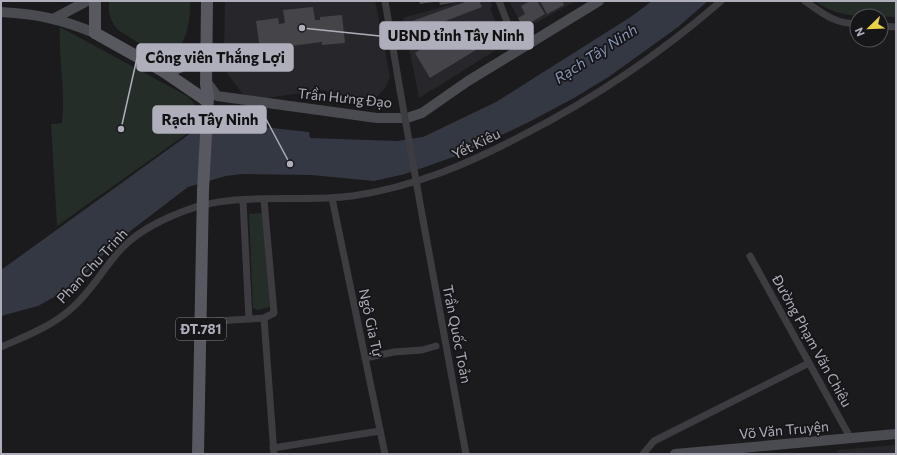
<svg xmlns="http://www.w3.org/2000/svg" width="897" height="455" viewBox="0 0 897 455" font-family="Commissioner,sans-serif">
	<rect width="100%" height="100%" fill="#1b1a1d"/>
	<!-- built -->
	<g fill="#27262a">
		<polygon points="225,1 375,1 390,76 386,87 374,100 363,104 340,98 324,90 259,99 243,94 228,75 224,55"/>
		<polygon points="463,1 490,1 492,6 490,8 497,25 501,47 419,98 403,18"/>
		<polygon points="509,1 576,1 524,29"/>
		<polygon points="896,445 896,454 838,454 837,450"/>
	</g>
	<!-- green -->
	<g fill="#242d27">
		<path d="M109,1H190C191,21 186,62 155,51C143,47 130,37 118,30C110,21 108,13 109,1Z"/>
		<path d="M815,1H896V17C868,16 838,19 815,1Z"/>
		<path d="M60,27L187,96C201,107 199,121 188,133L57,226L51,124L62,123C66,91 58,59 60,27Z"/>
		<polygon points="262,213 270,307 258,310 253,308 249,214"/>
	</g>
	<!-- water -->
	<polygon fill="#333842" points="652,1 708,1 678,27 610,76 574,98 527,123 459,155 405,174 374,181 311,175 242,174 226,176 188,187 112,245 81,279 65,291 38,306 1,316 1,270 199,127 216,122 309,132 310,138 397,141 423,137 496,102 632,16"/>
	<!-- building -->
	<g fill="#454449">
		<polygon points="419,1 433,1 433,2 420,4"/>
		<polygon points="439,1 458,1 458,2 440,5"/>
		<polygon points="468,1 479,1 482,7 409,35 404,24"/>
		<polygon points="530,1 537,1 545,14 523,27 518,18 525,14 521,6"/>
		<polygon points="540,1 562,1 564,5 547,14"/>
		<polygon points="313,7 315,20 320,20 320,17 342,15 345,43 322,45 322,42 260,50 256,21 278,18 279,24 285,23 283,10"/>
		<polygon points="470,23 484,45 430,78 415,53 426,46 428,49"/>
	</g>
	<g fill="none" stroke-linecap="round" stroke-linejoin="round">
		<!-- street -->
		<g stroke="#3c3c41" stroke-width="7">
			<polyline points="385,1 400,90"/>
			<polyline points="499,1 518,50"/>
			<path d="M805,1C824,14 833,23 857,24"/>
			<polyline points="881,26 896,27"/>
			<polyline points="332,198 385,454"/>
			<polyline points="243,201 249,319"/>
			<polyline points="423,220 466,454"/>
			<polyline points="750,256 851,439"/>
			<polyline points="264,318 274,454"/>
			<polyline points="202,322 264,318 274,313 264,200"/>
			<path d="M1,347C26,336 53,326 73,307C90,292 101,273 115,256C132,234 158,221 184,211C235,191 298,203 352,196C414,187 468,164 523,135C595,98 660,54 721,1"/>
			<polyline points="365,358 394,352 422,350 436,346"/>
			<polyline points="273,448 380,431"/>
			<polyline points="643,454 654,441 809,363"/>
		</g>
		<!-- secondary -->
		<g stroke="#4a4a51" stroke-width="10">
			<path d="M1,12C38,14 60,19 95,33"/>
			<polyline points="55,18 87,1"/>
			<polyline points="206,81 217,96 377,118 407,118 422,113 468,81 599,1"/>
			<polyline points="675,454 896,434"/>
		</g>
		<!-- primary -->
		<g stroke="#585860" stroke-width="12">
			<polyline points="95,1 95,33 163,71 207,101"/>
			<path d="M163,71C182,68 195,62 207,46"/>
			<polyline points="198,454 203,190 208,97 206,84 207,1"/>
		</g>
		<!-- street-bridge -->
		<polyline stroke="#3c3c41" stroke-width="7" points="400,90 423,220"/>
	</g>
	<g text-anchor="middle" stroke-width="3.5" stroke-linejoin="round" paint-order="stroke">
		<!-- shield labels -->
		<rect fill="#161518" stroke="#80818a" stroke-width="1" x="176" y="318" width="50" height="22" rx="3"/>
		<g font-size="13" font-weight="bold" fill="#aeafbb">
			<text x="201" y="334">ĐT.781</text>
		</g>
		<!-- street labels -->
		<g font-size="14" fill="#aeafbb" stroke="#161518">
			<text transform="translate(345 98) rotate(6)" y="5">Trần Hưng Đạo</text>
			<text transform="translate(476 144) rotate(-26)" y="5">Yết Kiêu</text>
			<text transform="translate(92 266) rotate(-47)" y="5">Phan Chu Trinh</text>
			<text transform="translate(371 323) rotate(78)" y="5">Ngô Gia Tự</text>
			<text transform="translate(457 334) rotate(79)" y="5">Trần Quốc Toản</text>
			<text transform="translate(812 341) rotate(61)" y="5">Đường Phạm Văn Chiêu</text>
			<text transform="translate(784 430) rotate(-5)" y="5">Võ Văn Truyện</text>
		</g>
		<!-- water labels -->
		<g font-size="15" font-style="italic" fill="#8796b4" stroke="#161518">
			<text transform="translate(596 54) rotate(-33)" y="5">Rạch Tây Ninh</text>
		</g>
	</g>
	<!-- callouts -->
	<path fill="none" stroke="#aeafbb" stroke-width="1.5" d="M302 28L380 36M121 129L137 58M290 164L266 119"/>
	<g fill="#aeafbb" stroke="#161518" stroke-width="1.5">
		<circle cx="302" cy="28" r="4"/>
		<circle cx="121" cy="129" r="4"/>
		<circle cx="290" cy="164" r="4"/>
	</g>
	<g fill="#aeafbb" stroke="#aeafbb" stroke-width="1.5">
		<rect x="380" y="22" width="153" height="27" rx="4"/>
		<rect x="137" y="44" width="156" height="27" rx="4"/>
		<rect x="153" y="106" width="113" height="27" rx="4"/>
	</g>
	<g font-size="15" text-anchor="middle" font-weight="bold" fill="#111">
		<text x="456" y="41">UBND tỉnh Tây Ninh</text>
		<text x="215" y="63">Công viên Thắng Lợi</text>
		<text x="210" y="125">Rạch Tây Ninh</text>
	</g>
	<!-- border -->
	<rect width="897" height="455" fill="none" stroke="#aeafbb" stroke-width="4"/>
	<!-- north arrow -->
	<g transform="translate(869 28) rotate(247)"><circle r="19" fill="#161518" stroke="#535359"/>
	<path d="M0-3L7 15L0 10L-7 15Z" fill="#ead245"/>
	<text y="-6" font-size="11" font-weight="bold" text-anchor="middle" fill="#aeafbb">N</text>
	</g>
</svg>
